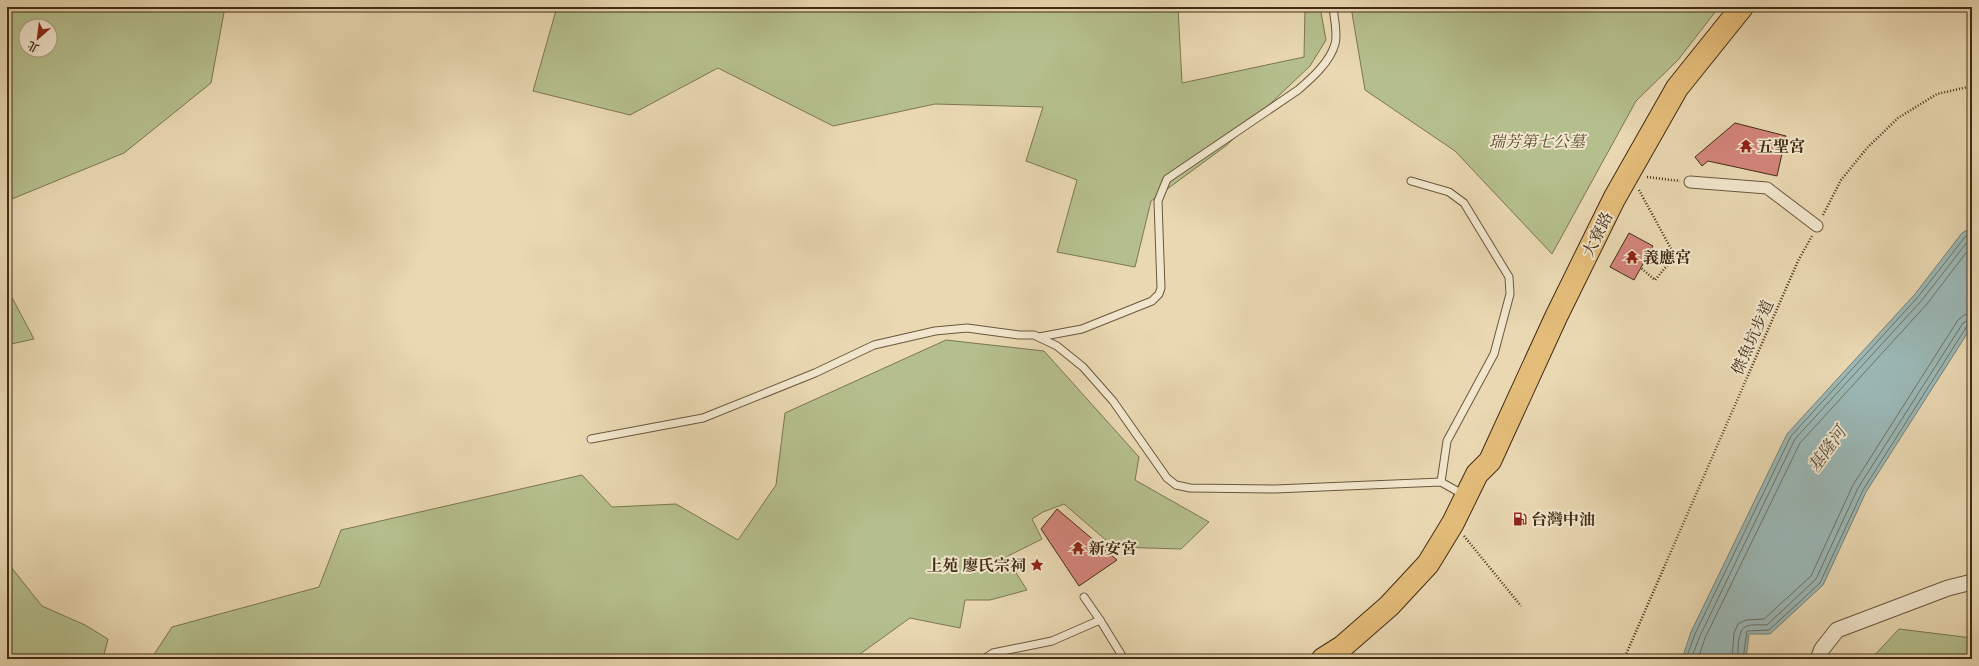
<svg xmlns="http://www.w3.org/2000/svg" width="1979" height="666" viewBox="0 0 1979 666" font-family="'IM FELL Great Primer','Noto Serif TC',serif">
	<rect width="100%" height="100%" fill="#e9d8b2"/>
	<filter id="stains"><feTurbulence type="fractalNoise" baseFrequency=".005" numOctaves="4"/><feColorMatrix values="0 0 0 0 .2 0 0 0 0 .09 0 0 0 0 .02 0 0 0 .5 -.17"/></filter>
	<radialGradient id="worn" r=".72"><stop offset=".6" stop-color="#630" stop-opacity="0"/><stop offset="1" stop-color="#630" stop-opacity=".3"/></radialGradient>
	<!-- green -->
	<g fill="#b5bf8d" stroke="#7c7651" fill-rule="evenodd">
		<path d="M7,7H225L211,83L124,153L7,201ZM26,26H50V50H26Z"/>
		<polygon points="557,7 1178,7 1182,83 1304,57 1305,7 1320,7 1326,40 1310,66 1227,145 1151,201 1135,267 1057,252 1077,180 1026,161 1043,107 935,104 833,126 718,68 630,115 533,91"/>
		<polygon points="1351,7 1719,7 1678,60 1636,101 1552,254 1455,151 1365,90"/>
		<polygon points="7,288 34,339 7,345"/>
		<polygon points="946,340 1044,351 1139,457 1135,480 1209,522 1181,549 1114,547 1064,504 1043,512 1032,519 1042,539 1006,557 1027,590 990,600 965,600 960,628 910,618 853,659 151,659 172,627 319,587 341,530 582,475 612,507 676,504 738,540 776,485 785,413"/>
		<polygon points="7,562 42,606 85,625 108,639 103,659 7,659"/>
		<polygon points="1899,629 1972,638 1972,659 1871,659"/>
	</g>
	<!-- water -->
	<polygon fill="#9bb8b6" stroke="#778076" points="1972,227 1972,326 1866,492 1823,585 1770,634 1749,634 1746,659 1682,659 1691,632 1787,434 1915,294 1962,233"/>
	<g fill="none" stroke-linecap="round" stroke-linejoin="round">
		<!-- shore -->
		<g stroke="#6e7266" stroke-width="1">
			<polyline points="1686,659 1695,634 1791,436 1918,297 1965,237 1972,232"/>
			<polyline points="1691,659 1700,636 1795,439 1922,300 1968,241 1972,238"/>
			<polyline points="1698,659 1705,638 1800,443 1927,304 1972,245"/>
			<polyline points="1732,659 1734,633 1738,624 1746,620 1764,619 1811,576 1853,485 1958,320 1964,315 1972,313"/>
			<path d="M1738,659C1738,650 1737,629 1747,626C1753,624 1761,625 1767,625L1816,579L1858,488L1963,323L1972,319"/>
			<polyline points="1743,659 1747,631 1769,630 1820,583 1863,490 1967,326 1972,324"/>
		</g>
	</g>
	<!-- building -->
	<g fill="#d4857c" stroke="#422c15">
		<polygon points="1735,123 1786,136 1777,176 1708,161 1702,166 1695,157"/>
		<polygon points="1629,233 1653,246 1634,280 1610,267"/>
		<polygon points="1057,509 1117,560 1079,586 1041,529"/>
	</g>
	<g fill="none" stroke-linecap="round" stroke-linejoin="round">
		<!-- service casing -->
		<g stroke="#6c573c" stroke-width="9">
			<g id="service">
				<polyline points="1411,181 1449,192 1464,203 1509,277 1510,294 1494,354 1447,441 1441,482"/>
				<path d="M1039,337L1082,329L1152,301L1159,294L1161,288L1158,201L1167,179L1298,90C1312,78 1330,62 1335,44C1338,34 1334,18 1333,7"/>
				<polyline points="591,439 703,418 815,373 874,345 935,331 967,328 1019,335 1034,335 1057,346 1083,367 1113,401 1167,478 1176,485 1190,488 1275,489 1441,482 1464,495"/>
				<polyline points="1100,620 1124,659"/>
				<polyline points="984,659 993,653 1052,641 1100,620 1084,597"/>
			</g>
		</g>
		<!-- pedestrian casing -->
		<g stroke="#6c573c" stroke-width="13">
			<polyline id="pedestrian" points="1690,182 1767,188 1817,226"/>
		</g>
		<!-- minor casing -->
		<g stroke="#6c573c" stroke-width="17">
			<polyline id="minor" points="1818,659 1822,649 1837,630 1948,588 1972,582"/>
		</g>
		<!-- primary casing -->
		<g stroke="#422c15" stroke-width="24">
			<polyline id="primary" points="1323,659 1342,647 1389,606 1428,564 1453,523 1477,474 1490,461 1556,317 1614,199 1677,88 1742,7"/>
		</g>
		<!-- path -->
		<g stroke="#422c15" stroke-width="2.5" stroke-dasharray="1 2" stroke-linecap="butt">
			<polyline points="1647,177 1680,181"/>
			<polyline points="1639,190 1675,256 1655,280 1641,268"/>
			<polyline points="1823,215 1841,180 1867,148 1898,118 1937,94 1972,86"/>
			<polyline points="1464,536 1521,606"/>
			<polyline points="1624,659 1798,261 1812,236"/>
		</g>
		<!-- service -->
		<use href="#service" stroke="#f1e6cd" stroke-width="7"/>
		<!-- pedestrian -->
		<use href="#pedestrian" stroke="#f1e6cd" stroke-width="11"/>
		<!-- minor -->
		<use href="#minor" stroke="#f1e6cd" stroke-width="15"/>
		<!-- primary -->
		<use href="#primary" stroke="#e4bc79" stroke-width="22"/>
	</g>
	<!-- icons -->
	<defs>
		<g id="temple-bare" transform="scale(1.08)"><path d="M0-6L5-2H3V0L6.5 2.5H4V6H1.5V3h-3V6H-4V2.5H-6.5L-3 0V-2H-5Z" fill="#8f2418" stroke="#f1e6cd" stroke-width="2.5" paint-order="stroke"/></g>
		<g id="fuel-bare" transform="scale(1.08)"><path d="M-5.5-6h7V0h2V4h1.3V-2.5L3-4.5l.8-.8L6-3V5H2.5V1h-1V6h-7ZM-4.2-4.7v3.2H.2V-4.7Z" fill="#8f2418" stroke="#f1e6cd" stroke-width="2.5" paint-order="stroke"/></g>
		<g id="sight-bare" transform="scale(1.08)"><path d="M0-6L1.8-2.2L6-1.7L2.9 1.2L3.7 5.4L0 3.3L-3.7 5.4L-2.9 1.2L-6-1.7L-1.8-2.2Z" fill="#8f2418" stroke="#f1e6cd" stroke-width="2.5" paint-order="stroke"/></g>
	</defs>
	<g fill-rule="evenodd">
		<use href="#temple-bare" x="1746" y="146"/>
		<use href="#temple-bare" x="1632" y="257"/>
		<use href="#fuel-bare" x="1520" y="519"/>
		<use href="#temple-bare" x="1078" y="548"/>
		<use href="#sight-bare" x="1037" y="565"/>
	</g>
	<g text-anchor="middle" stroke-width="4" stroke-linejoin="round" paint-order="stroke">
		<!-- park labels -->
		<g font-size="16" font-style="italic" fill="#59492d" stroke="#f1e6cd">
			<text x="1537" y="147">瑞芳第七公墓</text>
		</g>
		<!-- poi labels -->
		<g font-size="16" font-weight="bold" fill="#422c15" stroke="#f1e6cd" text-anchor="start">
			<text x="1757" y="152">五聖宮</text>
			<text x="1643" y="263">義應宮</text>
			<text x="1531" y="525">台灣中油</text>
			<text x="1089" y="554">新安宮</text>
			<text x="1026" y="571" text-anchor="end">上苑 廖氏宗祠</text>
		</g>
		<!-- street labels -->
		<g font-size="16" fill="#422c15" stroke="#f1e6cd">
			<text transform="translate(1597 234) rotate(-64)" y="6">大寮路</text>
			<text transform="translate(1752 337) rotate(-66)" y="6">傑魚坑步道</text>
		</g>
		<!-- water labels -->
		<g font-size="17" font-style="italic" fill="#584f3d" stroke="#f1e6cd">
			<text transform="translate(1827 449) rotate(-54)" y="6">基隆河</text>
		</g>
	</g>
	<!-- margin -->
	<rect width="1979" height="666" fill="none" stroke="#e9d8b2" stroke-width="24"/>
	<rect x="8" y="8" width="1963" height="650" fill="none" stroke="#422c15" stroke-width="2"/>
	<rect x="12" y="12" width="1955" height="642" fill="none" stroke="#422c15"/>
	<!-- north arrow -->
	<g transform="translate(38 38) rotate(208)"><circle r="19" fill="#f1e6cd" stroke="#ab9c83"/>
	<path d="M0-3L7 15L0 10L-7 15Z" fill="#8f2418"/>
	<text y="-6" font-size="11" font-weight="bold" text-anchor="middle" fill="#422c15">北</text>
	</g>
	<rect width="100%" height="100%" filter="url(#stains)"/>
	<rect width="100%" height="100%" fill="url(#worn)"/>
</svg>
